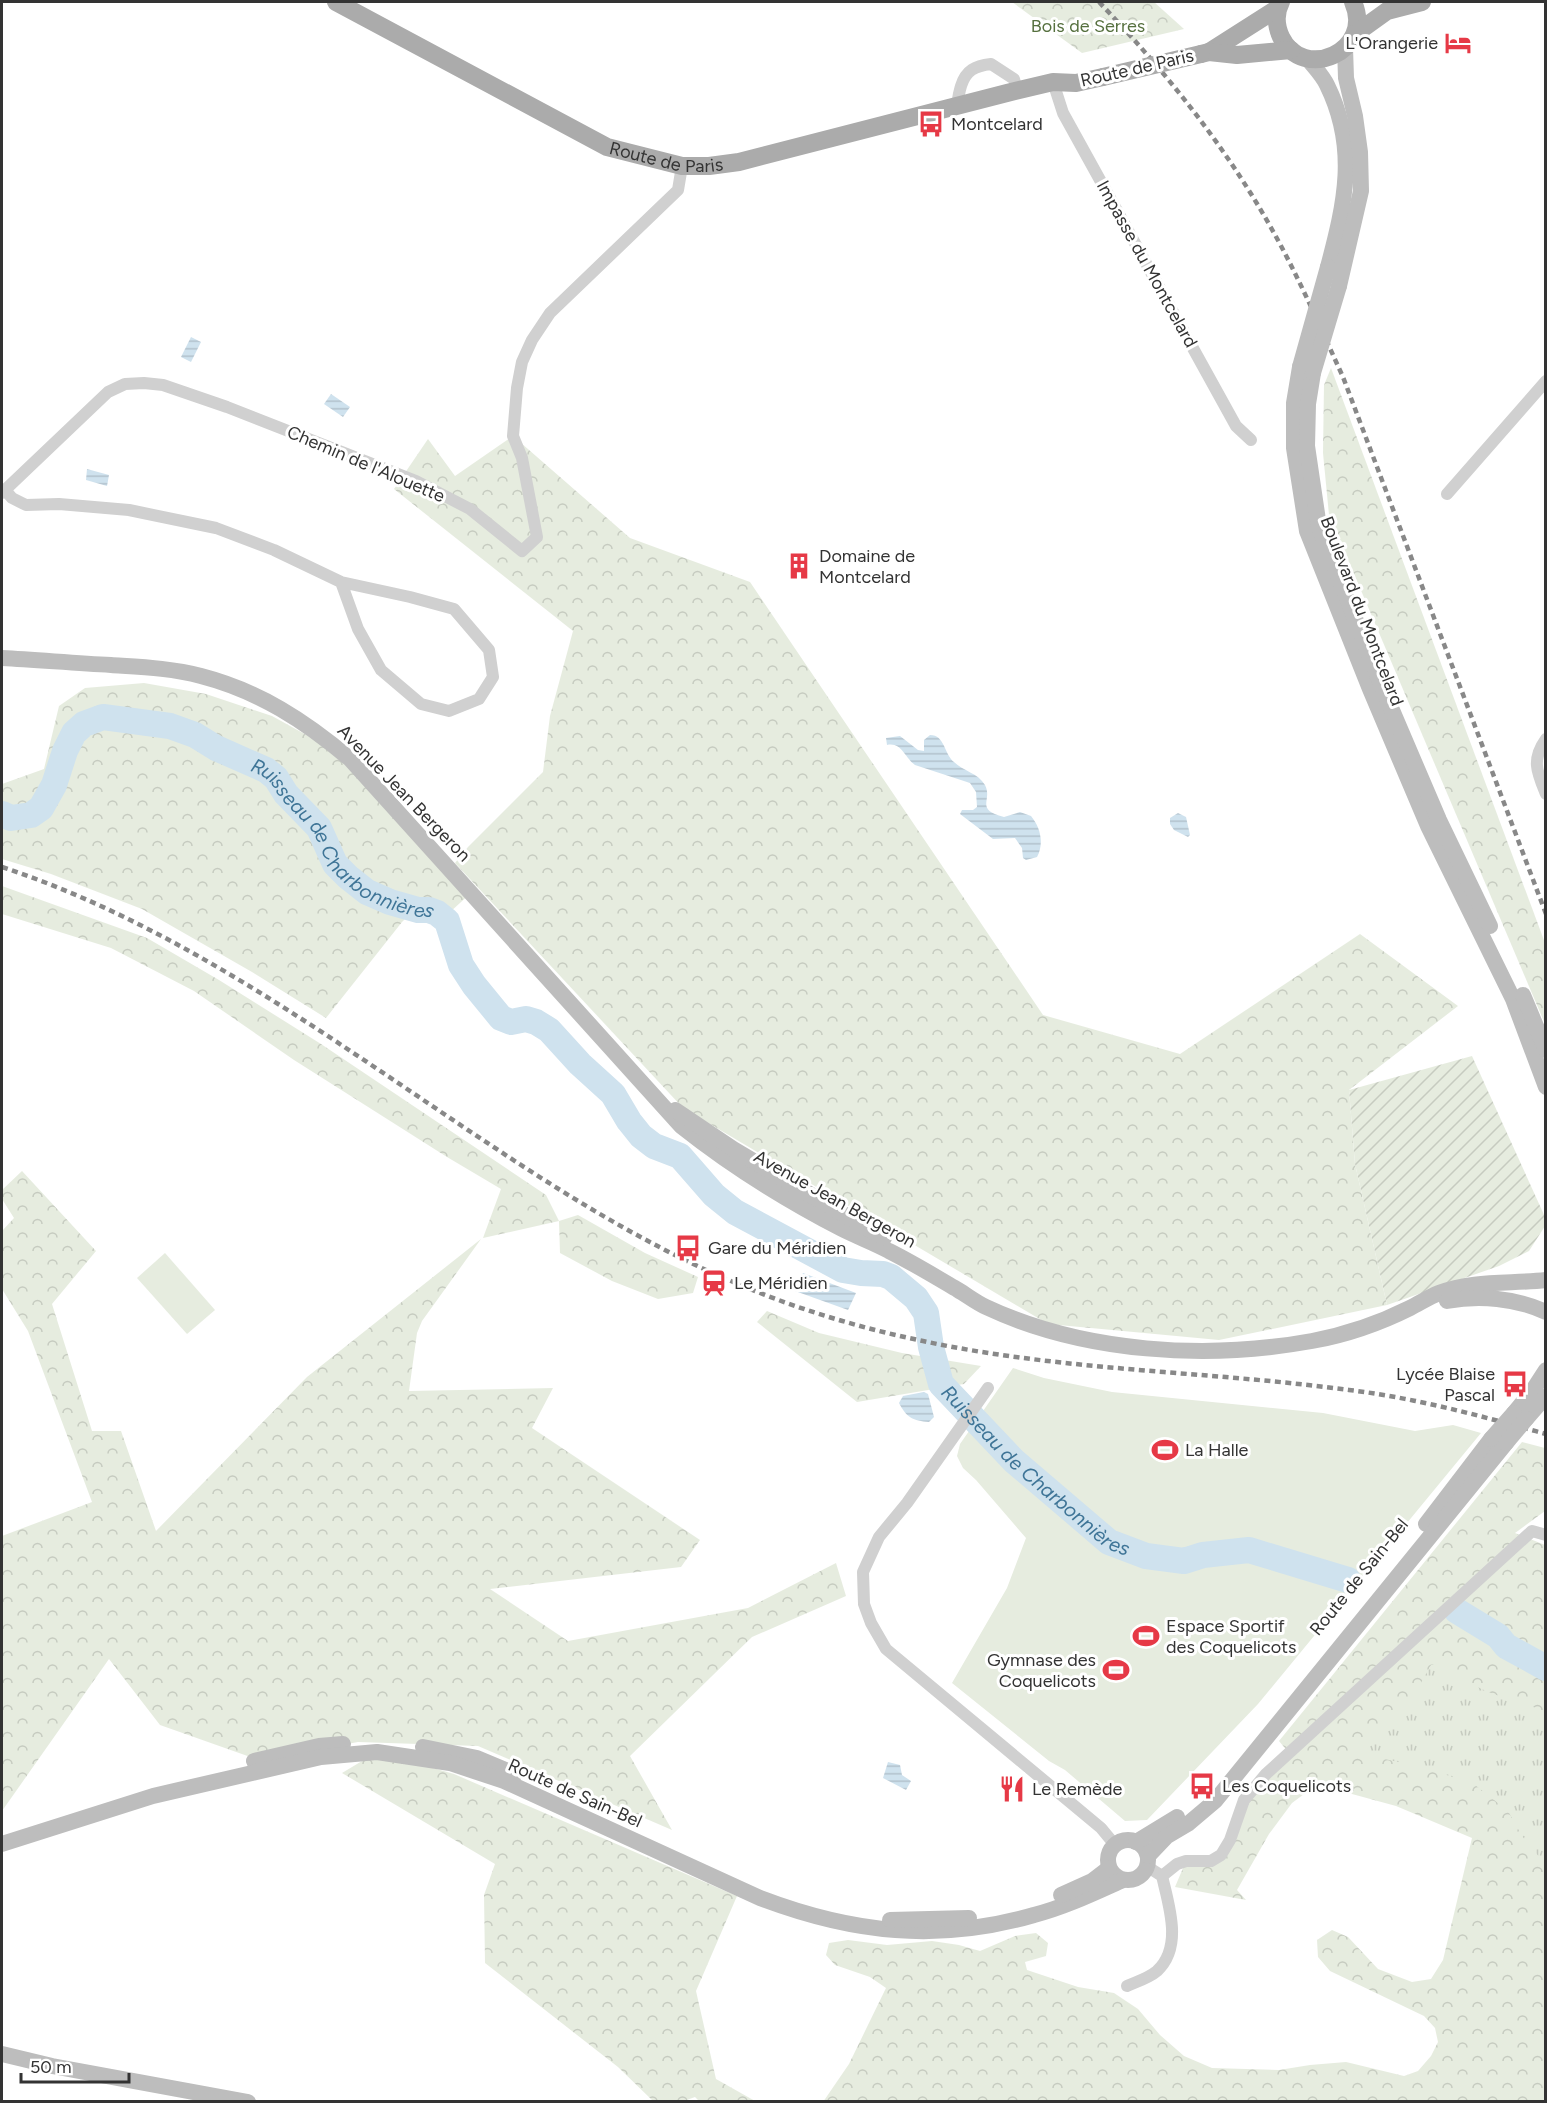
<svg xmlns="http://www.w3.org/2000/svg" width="1547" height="2103" viewBox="0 0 1547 2103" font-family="Figtree,sans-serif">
	<defs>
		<pattern id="grass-tufts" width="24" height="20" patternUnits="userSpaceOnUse" patternTransform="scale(1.5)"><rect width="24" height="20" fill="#e6ecdf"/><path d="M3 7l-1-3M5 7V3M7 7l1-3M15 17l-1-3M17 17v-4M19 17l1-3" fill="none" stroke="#c6cbc0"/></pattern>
		<pattern id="forest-crowns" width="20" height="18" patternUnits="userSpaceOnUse" patternTransform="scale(1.5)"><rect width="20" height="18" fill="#e6ecdf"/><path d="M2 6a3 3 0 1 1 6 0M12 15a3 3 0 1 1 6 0" fill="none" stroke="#c6cbc0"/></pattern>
		<pattern id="garden-furrows" width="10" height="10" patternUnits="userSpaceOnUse" patternTransform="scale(1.5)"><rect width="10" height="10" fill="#e6ecdf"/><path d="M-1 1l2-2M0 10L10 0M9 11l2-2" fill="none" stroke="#c6cbc0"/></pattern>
		<pattern id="water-rules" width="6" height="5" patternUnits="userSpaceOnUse" patternTransform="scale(1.5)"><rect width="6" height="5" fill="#cfe2ee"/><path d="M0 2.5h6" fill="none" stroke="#b2c2cd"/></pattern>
	</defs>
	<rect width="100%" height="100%" fill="#fff"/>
	<!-- grass -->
	<polygon fill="url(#grass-tufts)" points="1461,1618 1545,1672 1545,2059 1507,1824 1340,1764 1372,1702"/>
	<!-- forest -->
	<g fill="url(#forest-crowns)">
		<polygon points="1012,2 1154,2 1184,29 1082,53"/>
		<polygon points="1331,368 1545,943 1545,1024 1329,515 1323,453 1324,385"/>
		<polygon points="513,436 630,538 750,582 1043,1015 1180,1054 1360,934 1458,1006 1349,1090 1355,1164 1387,1305 1219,1340 1048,1324 683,1108 455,863 468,847 543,772 550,716 573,631 394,489 428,439 455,476"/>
		<polygon points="144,683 206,694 272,716 350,759 472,892 449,913 423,901 402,922 326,1018 252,972 142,909 51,874 2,859 2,784 44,769 59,706 85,688"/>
		<polygon points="2,886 147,938 219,980 321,1044 546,1195 559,1221 578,1215 645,1253 698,1277 693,1293 658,1299 612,1281 560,1253 559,1221 483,1238 501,1189 447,1157 294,1060 194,991 111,948 2,914"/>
		<polygon points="22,1171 96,1251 52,1304 92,1431 121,1431 156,1531 307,1377 481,1239 422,1321 417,1333 409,1391 553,1388 532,1428 700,1540 681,1567 490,1589 568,1641 748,1608 836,1563 846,1596 752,1637 630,1756 672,1830 478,1746 358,1742 259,1760 160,1725 109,1659 2,1811 2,1536 92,1502 28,1331 2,1289 2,1231 14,1218 2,1199 2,1190"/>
		<polygon points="767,1311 819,1333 902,1353 981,1366 964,1384 857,1402 757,1322"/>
		<path d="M1522,1442L1545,1448V1511L1515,1533L1545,1545V1712C1526,1703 1505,1699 1486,1691C1469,1683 1455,1673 1441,1662L1431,1665L1414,1695L1388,1723L1355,1743L1356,1753L1427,1768L1475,1785L1508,1811L1522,1836L1545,1864V2101L823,2102L849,2064L886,1988L870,1977L835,1965L826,1955L829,1943L848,1940L887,1945L932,1941L959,1945L980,1951L1015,1936L1036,1933L1048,1943L1046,1956L1025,1962L1027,1970L1078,1987L1114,1993L1138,2009L1160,2035L1184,2056L1212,2068L1279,2070L1310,2065L1346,2062L1404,2076L1418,2071L1431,2056L1438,2042L1435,2028L1424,2016L1330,1971L1318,1957L1317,1940L1332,1930L1348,1937L1378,1969L1412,1982L1431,1979L1443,1960L1472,1838L1396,1806L1330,1788L1323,1780L1292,1803L1269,1834L1237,1890L1246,1900L1175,1887L1186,1861L1221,1855L1244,1800L1289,1753L1279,1741Z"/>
		<polygon points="377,1752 454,1774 737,1896 696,1991 716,2079 755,2101 699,2101 695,2097 684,2101 653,2101 618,2067 485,1963 484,1895 495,1864 342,1773"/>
	</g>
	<!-- garden -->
	<polygon fill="url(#garden-furrows)" points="1472,1056 1545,1217 1545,1226 1529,1251 1499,1266 1387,1305 1355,1164 1349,1090"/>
	<!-- pitch -->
	<g fill="#e6ecdf">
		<polygon points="165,1253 215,1310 187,1334 137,1278"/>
		<polygon points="1013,1368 1044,1378 1112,1392 1323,1413 1415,1431 1453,1425 1481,1433 1258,1704 1147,1820 1125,1821 1065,1770 1049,1761 952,1683 1007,1588 1026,1538 976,1480 963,1468 957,1456 960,1444"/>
	</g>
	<!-- water -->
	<g fill="url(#water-rules)">
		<polygon points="191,337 201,342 191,362 181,357"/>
		<polygon points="331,394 350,407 343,417 324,404"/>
		<polygon points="87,469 109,475 107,486 86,480"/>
		<path d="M930,735C945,735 944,754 954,762C963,771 978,773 985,785C993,801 974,809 1004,817L1020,812L1031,816C1041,828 1044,844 1037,857L1026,860L1023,858L1022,848L1015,838L993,839L960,814L962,810H973L977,807L976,792L970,783L915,765C904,757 902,742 887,745L886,738L900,736L918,750L924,751V740Z"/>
		<polygon points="1178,813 1186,817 1190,835 1188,837 1174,830 1170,824 1170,818"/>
		<polygon points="803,1273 856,1293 848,1310 795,1291"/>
		<path d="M924,1392L928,1394L934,1417L929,1422C913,1421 906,1417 899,1403L903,1396Z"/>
		<polygon points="888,1762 900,1765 902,1775 911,1781 906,1790 883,1778"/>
	</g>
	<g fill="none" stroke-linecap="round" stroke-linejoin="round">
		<!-- river -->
		<g stroke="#cfe2ee" stroke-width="26">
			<path id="s1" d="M2,814L11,818L31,815L41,808L54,785L65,751L74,733L84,724L103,717L170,726L195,735L216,748L266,770L276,778L286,794L319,828L335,864L348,877L367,892L390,902L418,910H429L437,913L447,921L461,965L474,985L501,1018L511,1022L526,1019L536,1022L549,1030L580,1064L613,1094L629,1121L641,1136L654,1146L680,1156L714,1195L735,1212L843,1270L861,1273L883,1274L891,1277L916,1298L926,1313L931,1347L941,1384L1014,1461L1109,1542L1146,1556L1184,1561L1203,1555L1249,1550L1348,1580"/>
			<polyline points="1457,1611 1498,1636 1506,1646 1546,1668"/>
		</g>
		<!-- street -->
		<g stroke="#d0d0d0" stroke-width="12">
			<polyline points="1053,82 1063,113 1236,426 1251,440"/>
			<path d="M959,106C957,98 959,94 961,86C966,70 975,66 991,64L1014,79L1017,90"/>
			<polyline points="5,490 12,498 26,505 59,504 129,510 216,528 274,550 341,582 410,597 454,609 489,650 493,677 479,699 449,711 421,704 381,670 358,629 341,582"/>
			<polyline points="2,493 108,392 125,384 144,383 163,385 227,407 416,481 470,509 522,551 537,537 522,458 513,436 517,388 522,362 532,340 550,313 678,190 682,166"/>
			<polyline points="1447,494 1546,381"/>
			<path d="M1546,739C1531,760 1537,772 1546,794"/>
			<polyline points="988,1388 907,1503 879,1537 863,1572 864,1604 871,1623 886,1649 1101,1828 1115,1845"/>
			<polyline points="1162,1876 1177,1864 1186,1861 1211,1861 1221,1855 1230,1840 1244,1800 1266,1774 1532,1531 1546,1535"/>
			<path d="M1127,1986C1136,1982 1149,1978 1157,1971C1183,1947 1169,1906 1162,1876L1148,1867"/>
		</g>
		<!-- secondary -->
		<g stroke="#bdbdbd" stroke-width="16">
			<path d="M1308,59C1314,67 1323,76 1327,85C1358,148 1345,203 1328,267"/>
			<polyline points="1339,286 1361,191 1360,152 1355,116 1346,78 1345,48"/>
			<polyline points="1300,367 1294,403 1294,448 1307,531 1370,689 1428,826 1513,999 1546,1087"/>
			<polyline points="1313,373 1308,404 1307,446 1319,527 1380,682 1439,820 1490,926"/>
			<path d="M2,658C38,660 74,663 111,665C141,667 171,668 201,676C259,691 305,721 350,759L681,1126C730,1165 786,1200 842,1229C858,1237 874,1243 889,1251C913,1263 936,1277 958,1290C968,1296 977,1303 986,1307C1084,1353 1207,1360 1312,1341C1345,1335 1380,1323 1410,1308C1420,1303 1429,1297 1439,1293C1473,1280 1510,1284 1546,1280"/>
			<polyline points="1523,995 1546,1050"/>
			<polyline points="675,1110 733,1149 884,1238"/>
			<path d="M1447,1301C1479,1295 1516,1298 1546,1312"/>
			<polyline points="1514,1413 1533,1390 1546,1370"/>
			<polyline points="1526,1419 1546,1396"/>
			<polyline points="1426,1524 1491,1439"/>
			<polyline points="423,1747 477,1758 515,1774"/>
			<polyline points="254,1761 319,1746 343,1744"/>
			<circle cx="1128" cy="1860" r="20"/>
			<polyline points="1136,1842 1177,1817"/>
			<path d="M2,1844L153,1796L321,1757L377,1752L450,1763L504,1781L760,1898C852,1933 938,1943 1034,1915C1065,1907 1094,1893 1123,1880"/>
			<polyline points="1148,1856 1167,1836 1189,1823 1215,1801 1506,1443"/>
			<polyline points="1061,1895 1092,1881 1109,1868"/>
			<polyline points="890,1920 969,1918"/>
			<polyline points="2,2054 52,2066 248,2102"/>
		</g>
		<!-- primary -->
		<g stroke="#ababab" stroke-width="18">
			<path id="s2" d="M336,2L607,147L682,166H709L739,162L1007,93L1053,82L1076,83L1103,77"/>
			<path d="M1281,2C1275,13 1276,26 1281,37C1303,83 1375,51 1353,2"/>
			<polyline points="1355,34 1387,11 1422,2"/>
			<polyline points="1209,52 1278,8"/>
			<polyline points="1201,54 1209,52 1237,55 1291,50"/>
		</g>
		<!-- rail -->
		<g stroke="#888" stroke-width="4.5" stroke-dasharray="6 4.5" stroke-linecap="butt">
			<path d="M1099,2C1166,72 1227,148 1274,233C1300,280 1321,329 1343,377L1546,914"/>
			<path d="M2,867C178,925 329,1038 483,1140C564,1194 647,1246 738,1284C797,1309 860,1328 923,1341C1062,1371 1208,1371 1349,1390C1416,1398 1481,1416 1546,1434"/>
		</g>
		<!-- secondary-bridge -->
		<g stroke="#bdbdbd" stroke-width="16">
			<polyline points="1300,367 1328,267"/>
			<polyline points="1313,373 1339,286"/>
			<polyline points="1491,1439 1514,1413"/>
			<polyline points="1506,1443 1526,1419"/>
		</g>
		<!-- primary-bridge -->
		<polyline stroke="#ababab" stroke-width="18" points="1103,77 1201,54"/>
	</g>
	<!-- icons -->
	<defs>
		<g id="hotel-bare" transform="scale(2.07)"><path d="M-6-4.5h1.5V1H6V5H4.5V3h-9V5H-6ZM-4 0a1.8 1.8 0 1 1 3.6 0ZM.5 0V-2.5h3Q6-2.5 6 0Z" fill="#e63946" stroke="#fff" stroke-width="2.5" paint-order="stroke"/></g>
		<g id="bus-bare" transform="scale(2.07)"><path d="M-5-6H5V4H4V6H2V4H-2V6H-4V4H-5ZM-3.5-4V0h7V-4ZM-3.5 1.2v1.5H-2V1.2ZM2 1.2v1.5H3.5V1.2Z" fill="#e63946" stroke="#fff" stroke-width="2.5" paint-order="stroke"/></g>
		<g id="building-bare" transform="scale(2.07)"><path d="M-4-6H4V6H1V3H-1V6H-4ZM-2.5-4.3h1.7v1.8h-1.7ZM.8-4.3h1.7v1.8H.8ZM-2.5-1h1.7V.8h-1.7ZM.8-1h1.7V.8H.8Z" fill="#e63946" stroke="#fff" stroke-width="2.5" paint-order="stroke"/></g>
		<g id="station-bare" transform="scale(2.07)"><path d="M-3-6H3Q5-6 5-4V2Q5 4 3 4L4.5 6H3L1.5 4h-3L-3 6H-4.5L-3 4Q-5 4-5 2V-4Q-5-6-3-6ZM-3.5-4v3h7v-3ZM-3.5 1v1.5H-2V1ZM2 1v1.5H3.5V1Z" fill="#e63946" stroke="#fff" stroke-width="2.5" paint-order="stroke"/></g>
		<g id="stadium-bare" transform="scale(2.07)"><path d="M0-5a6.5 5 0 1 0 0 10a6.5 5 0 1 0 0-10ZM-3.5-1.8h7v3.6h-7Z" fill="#e63946" stroke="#fff" stroke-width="2.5" paint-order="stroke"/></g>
		<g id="restaurant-bare" transform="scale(2.07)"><path d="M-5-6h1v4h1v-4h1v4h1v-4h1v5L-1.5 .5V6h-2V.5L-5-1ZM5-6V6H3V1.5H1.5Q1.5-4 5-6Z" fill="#e63946" stroke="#fff" stroke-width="2.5" paint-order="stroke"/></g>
	</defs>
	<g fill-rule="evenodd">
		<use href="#hotel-bare" x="1458" y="43"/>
		<use href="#bus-bare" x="931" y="124"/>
		<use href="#building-bare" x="799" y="566"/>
		<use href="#bus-bare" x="688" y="1248"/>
		<use href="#station-bare" x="714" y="1283"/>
		<use href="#bus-bare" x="1515" y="1384"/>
		<use href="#stadium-bare" x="1165" y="1450"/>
		<use href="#stadium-bare" x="1146" y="1636"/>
		<use href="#stadium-bare" x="1116" y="1670"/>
		<use href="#bus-bare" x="1202" y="1786"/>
		<use href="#restaurant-bare" x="1012" y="1789"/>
	</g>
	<g text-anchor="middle" stroke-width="6" stroke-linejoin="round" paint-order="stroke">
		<!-- park labels -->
		<g font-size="18" fill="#56703f" stroke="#fff">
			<text x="1088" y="32">Bois de Serres</text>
		</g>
		<!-- poi labels -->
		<g font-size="18" fill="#333" stroke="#fff" text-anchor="start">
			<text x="1438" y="49" text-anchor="end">L'Orangerie</text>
			<text x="951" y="130">Montcelard</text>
			<text x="819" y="562">Domaine de<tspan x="819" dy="21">Montcelard</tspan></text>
			<text x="708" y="1254">Gare du Méridien</text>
			<text x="734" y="1289">Le Méridien</text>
			<text x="1495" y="1380" text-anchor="end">Lycée Blaise<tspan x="1495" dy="21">Pascal</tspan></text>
			<text x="1185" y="1456">La Halle</text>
			<text x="1166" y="1632">Espace Sportif<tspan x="1166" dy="21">des Coquelicots</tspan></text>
			<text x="1096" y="1666" text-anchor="end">Gymnase des<tspan x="1096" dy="21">Coquelicots</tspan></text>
			<text x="1222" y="1792">Les Coquelicots</text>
			<text x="1032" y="1795">Le Remède</text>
		</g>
		<!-- street labels -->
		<g font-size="18" fill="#333" stroke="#fff">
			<text transform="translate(1137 68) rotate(-13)" y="6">Route de Paris</text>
			<text dy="6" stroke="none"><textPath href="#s2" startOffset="368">Route de Paris</textPath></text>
			<text transform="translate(1147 264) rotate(61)" y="6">Impasse du Montcelard</text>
			<text transform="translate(366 464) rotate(23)" y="6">Chemin de l'Alouette</text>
			<text transform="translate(1362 611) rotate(69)" y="6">Boulevard du Montcelard</text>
			<text transform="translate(404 793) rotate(46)" y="6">Avenue Jean Bergeron</text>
			<text transform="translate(835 1199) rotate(29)" y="6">Avenue Jean Bergeron</text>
			<text transform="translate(1359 1577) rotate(-51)" y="6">Route de Sain-Bel</text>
			<text transform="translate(575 1793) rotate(24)" y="6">Route de Sain-Bel</text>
		</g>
		<!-- water labels -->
		<g font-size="20" font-style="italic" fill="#3f7597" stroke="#fff">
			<text dy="7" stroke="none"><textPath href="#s1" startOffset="440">Ruisseau de Charbonnières</textPath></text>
			<text dy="7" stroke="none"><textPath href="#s1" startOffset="1432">Ruisseau de Charbonnières</textPath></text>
		</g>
	</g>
	<!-- border -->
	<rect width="1547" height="2103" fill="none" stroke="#333333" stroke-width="6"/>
	<!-- scale -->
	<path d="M21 2073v9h108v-9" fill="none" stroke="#333333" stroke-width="3"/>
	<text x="30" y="2073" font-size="18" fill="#333333" stroke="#ffffff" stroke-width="4.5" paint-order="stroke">50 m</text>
</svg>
